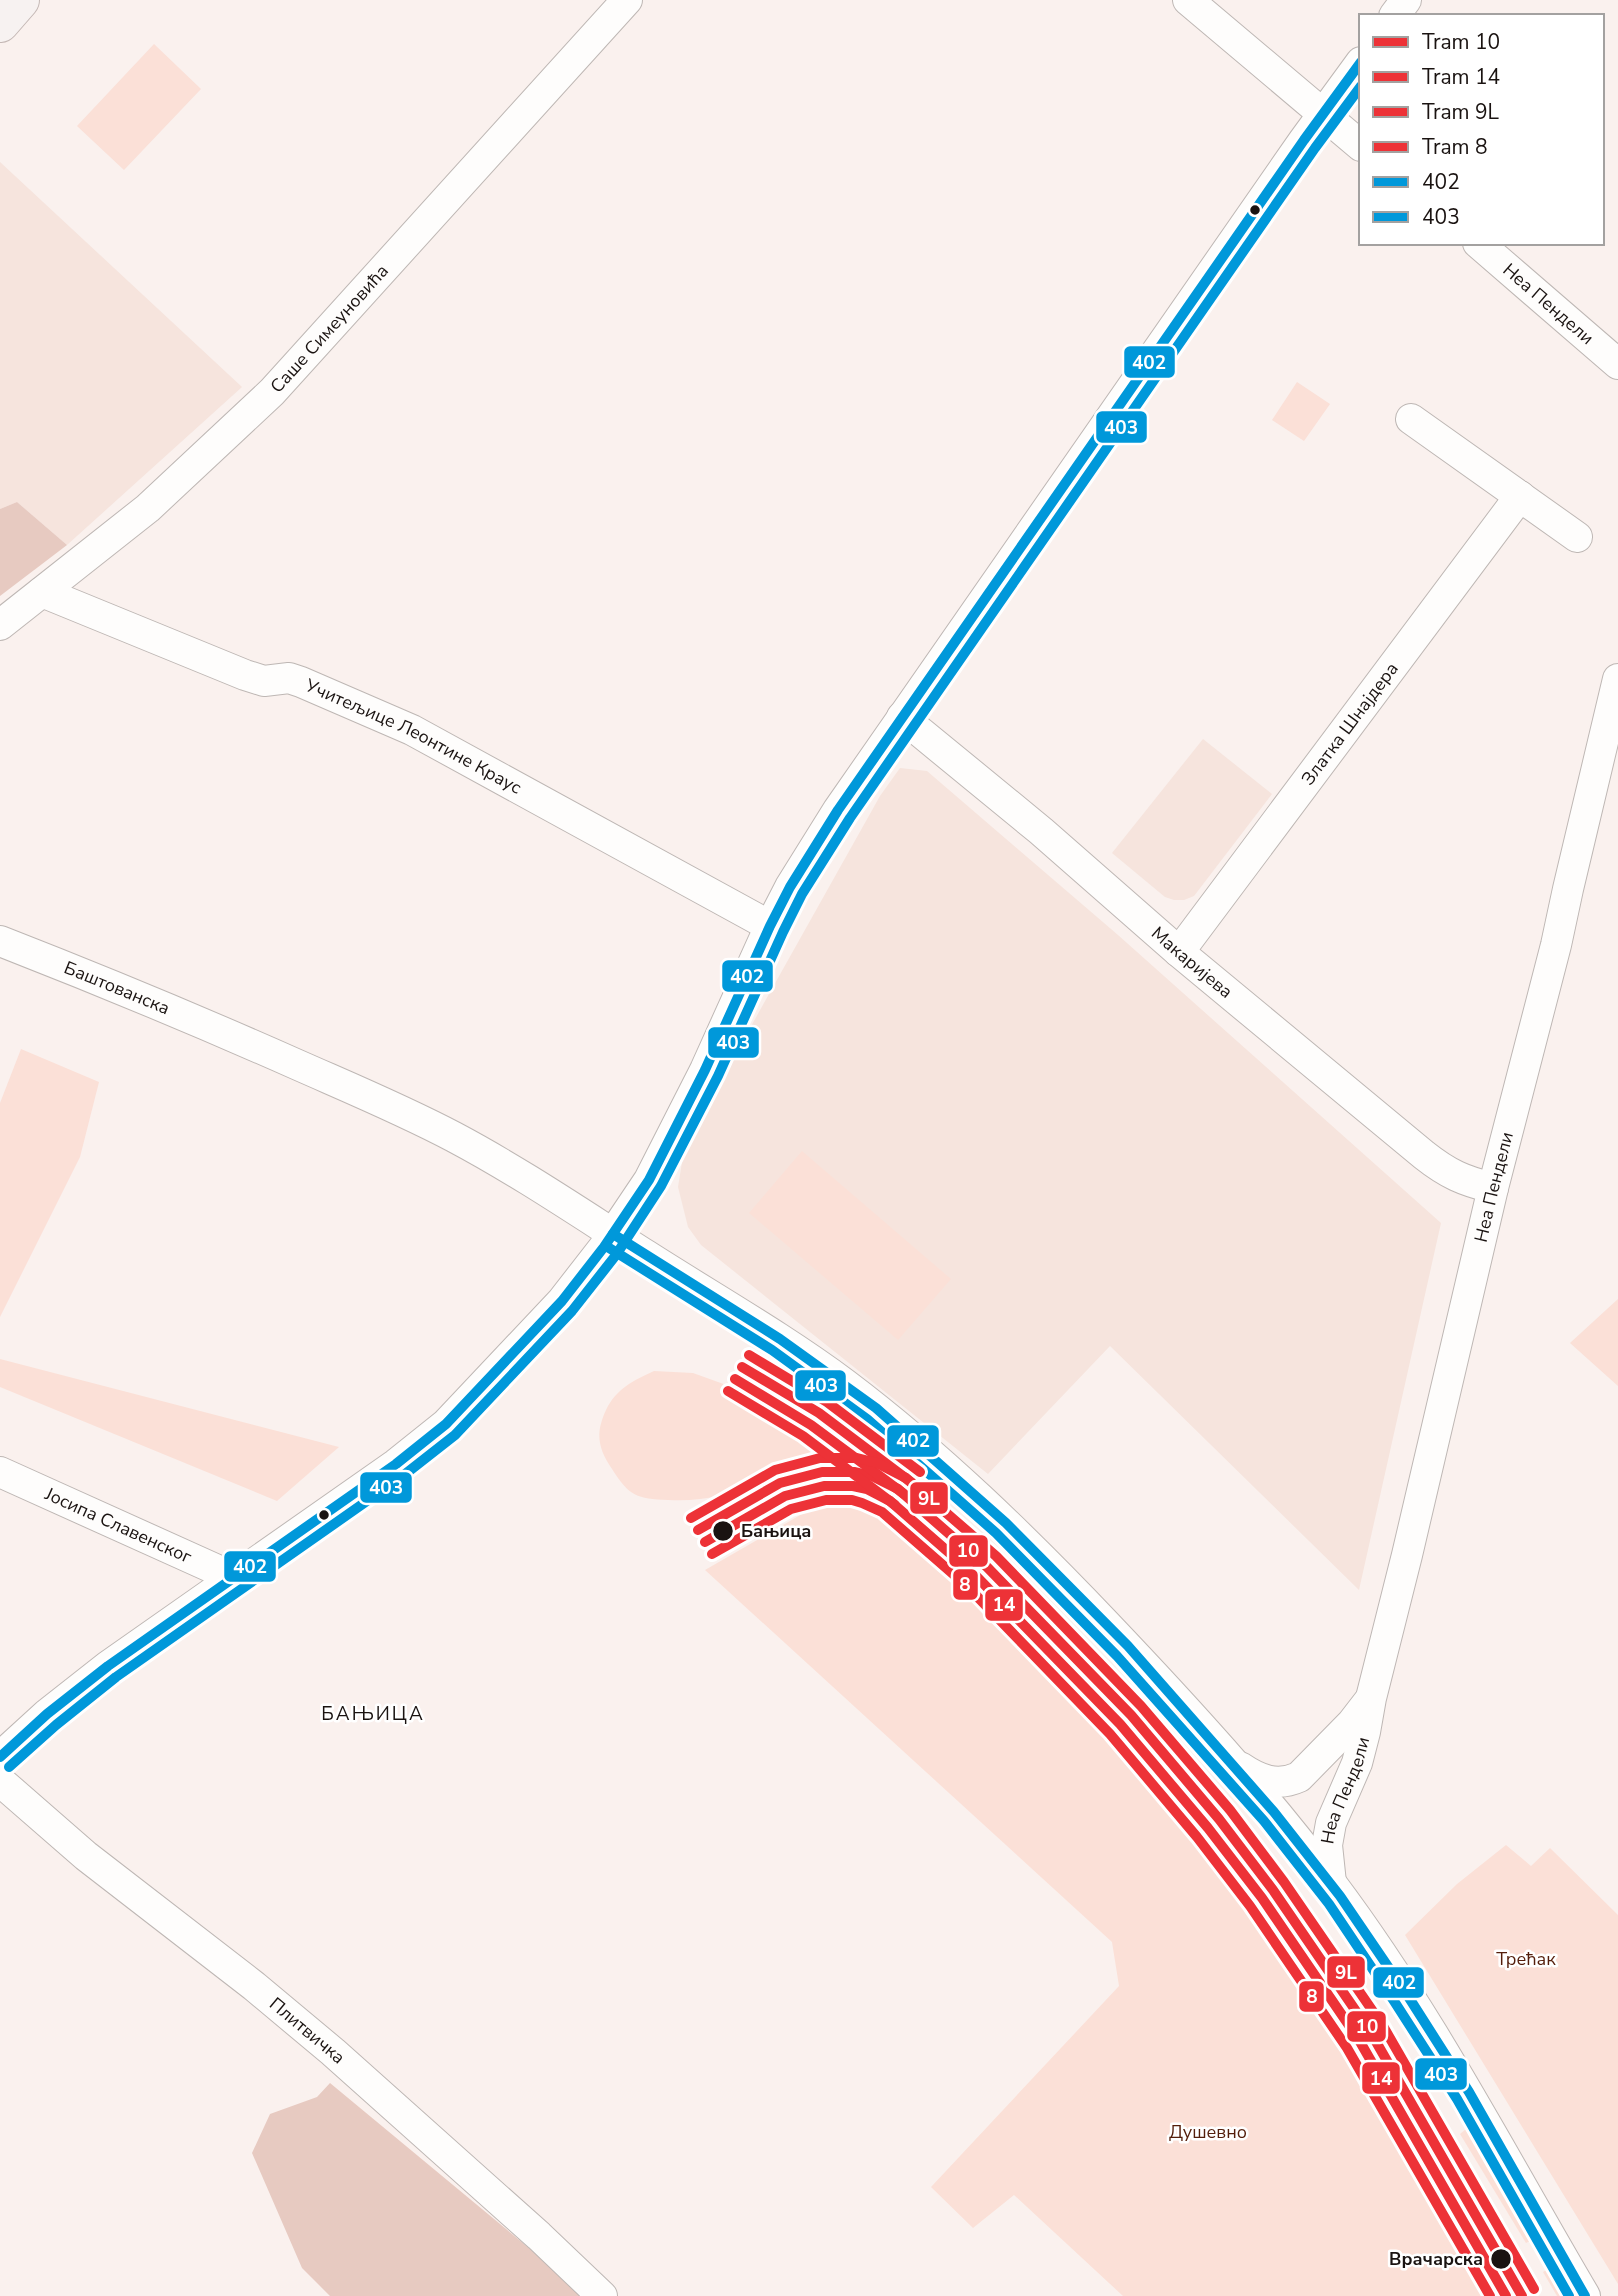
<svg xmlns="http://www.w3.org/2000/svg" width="1618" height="2296" viewBox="0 0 1618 2296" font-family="'Nunito Sans',sans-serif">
	<rect width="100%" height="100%" fill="#faf1ee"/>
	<!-- built -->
	<g fill="#f6e4dd">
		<polygon points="0,162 242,387 67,545 17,502 0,509"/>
		<polygon points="1203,739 1272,794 1194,896 1184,900 1174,900 1165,897 1112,853"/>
		<polygon points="900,768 927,771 1118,935 1441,1223 1359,1590 1110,1346 988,1474 701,1245 688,1227 678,1187 685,1144 880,796"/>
	</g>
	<!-- green -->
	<g fill="#fbe0d7">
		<polygon points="154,44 201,89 124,170 77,126"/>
		<polygon points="1297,382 1330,404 1304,441 1272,420"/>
		<polygon points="21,1049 99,1082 80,1157 0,1317 0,1103"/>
		<polygon points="802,1151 951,1279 898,1340 749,1213"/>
		<polygon points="1618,1299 1618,1386 1570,1343"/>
		<polygon points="0,1359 339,1447 277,1501 0,1387"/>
		<path d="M654,1371L693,1373L743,1391L857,1457C848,1456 839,1454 830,1455C806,1457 782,1471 761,1481C731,1495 701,1502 668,1500C637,1499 629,1496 612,1469C598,1448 595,1434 606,1410C616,1389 634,1380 654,1371Z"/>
		<polygon points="854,1484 890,1494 1093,1693 1181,1799 1254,1896 1383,2099 1493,2296 1123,2296 1014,2195 973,2228 931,2187 1119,1986 1112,1942 705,1570"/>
		<polygon points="1506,1845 1531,1866 1550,1848 1618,1915 1618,2284 1405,1935 1457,1884"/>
		<polygon points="1466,2129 1532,2240 1526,2243 1460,2134"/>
		<polygon points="1548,2269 1565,2296 1557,2296 1543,2272"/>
	</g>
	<!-- forest -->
	<g fill="#e7cac1">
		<polygon points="17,502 67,545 0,596 0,509"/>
		<polygon points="330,2083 559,2273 582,2296 330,2296 302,2268 252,2153 270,2114 317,2097"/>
	</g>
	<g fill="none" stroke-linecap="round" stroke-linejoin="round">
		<!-- minor casing -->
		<g stroke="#beb7b4" stroke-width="32">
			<g id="minor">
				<polyline points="1188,0 1361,146"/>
				<polyline points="1394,16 1406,0"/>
				<path id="s1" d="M1478,243L1618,364"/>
				<polyline points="1411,419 1577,537"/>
				<path id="s2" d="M42,592L245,675L264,681L289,678L301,682L412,730L770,926"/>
				<path id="s3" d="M0,625L148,508L272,392L627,0"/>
				<path id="s4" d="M902,717L1041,831L1179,952L1424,1155C1448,1174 1464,1181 1493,1188"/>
				<path id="s5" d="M0,941C100,980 199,1021 298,1065C350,1088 403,1110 454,1137C520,1172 583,1215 646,1255C713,1298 782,1337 845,1384C939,1455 1025,1539 1106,1624C1185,1707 1263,1792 1332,1884C1429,2013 1503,2157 1585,2296"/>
				<path id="s6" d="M1179,952L1520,496"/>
				<path id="s7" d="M0,1472L235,1578"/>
				<polyline points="0,1757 47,1714 108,1666 396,1464 446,1424 562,1301 604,1247 649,1180 705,1070 770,926 790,887 838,810 1304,140 1361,62"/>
				<path d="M1240,1767C1259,1780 1277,1787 1299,1777L1352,1723L1369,1701"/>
				<path id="s8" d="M0,1781L86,1856L254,1986L333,2052L539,2236L602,2296"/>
				<path id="s9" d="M1331,1883L1327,1845L1331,1823L1357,1763L1365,1732L1371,1698L1407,1555L1493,1188L1556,945L1568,889L1618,679"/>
			</g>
		</g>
		<!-- major casing -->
		<g stroke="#c4b8b5" stroke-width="40">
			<polyline id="major" points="0,23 20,0"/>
		</g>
		<!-- minor -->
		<use href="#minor" stroke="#fefdfc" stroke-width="30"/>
		<!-- major -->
		<use href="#major" stroke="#f7f2f1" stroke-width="38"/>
		<!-- bus-1 casing -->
		<g stroke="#fff" stroke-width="16">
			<g id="bus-1">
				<polyline points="613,1234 780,1339 876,1408 1006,1523 1128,1646 1274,1812 1340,1896 1406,1993 1469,2092 1585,2296"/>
				<polyline points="0,1757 47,1714 108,1666 396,1464 446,1424 562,1301 604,1247 649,1180 705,1070 770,926 790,887 838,810 1304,140 1361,62"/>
			</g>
		</g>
		<!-- bus-2 casing -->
		<g stroke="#fff" stroke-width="16">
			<g id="bus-2">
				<polyline points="606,1246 772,1350 867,1419 996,1533 1117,1656 1264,1821 1329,1904 1394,2001 1457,2099 1569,2296"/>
				<polyline points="9,1767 56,1725 116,1677 404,1475 455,1435 572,1311 616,1255 661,1186 718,1076 783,932 802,894 850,818 1315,148 1361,86"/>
			</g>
		</g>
		<!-- bus-1 -->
		<use href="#bus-1" stroke="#0098da" stroke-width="10"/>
		<!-- bus-2 -->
		<use href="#bus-2" stroke="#0098da" stroke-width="10"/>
		<!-- tram-1 casing -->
		<g stroke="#fff" stroke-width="16">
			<g id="tram-1">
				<polyline points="742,1367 819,1413 912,1483"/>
				<polyline points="698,1530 780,1483 822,1472 855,1472 872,1476 898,1489 987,1567 1131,1715 1219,1819 1273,1890 1371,2033 1522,2296"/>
			</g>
		</g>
		<!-- tram-2 casing -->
		<g stroke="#fff" stroke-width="16">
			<g id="tram-2">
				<polyline points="735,1379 811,1425 904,1494"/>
				<polyline points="705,1542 785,1496 824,1486 853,1486 867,1489 890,1501 977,1577 1120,1724 1208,1828 1262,1898 1359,2040 1506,2296"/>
			</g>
		</g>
		<!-- tram-3 casing -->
		<g stroke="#fff" stroke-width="16">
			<g id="tram-3">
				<polyline points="749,1355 827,1402 920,1472"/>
				<polyline points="691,1518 775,1470 820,1458 857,1458 877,1463 906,1478 996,1556 1141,1706 1230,1810 1284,1882 1383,2026 1534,2289"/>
			</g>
		</g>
		<!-- tram-4 casing -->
		<g stroke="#fff" stroke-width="16">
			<g id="tram-4">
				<polyline points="728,1391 803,1436 895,1505"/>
				<polyline points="712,1554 791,1509 826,1500 852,1500 862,1503 882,1512 968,1587 1110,1734 1197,1837 1250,1906 1347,2048 1490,2296"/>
			</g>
		</g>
		<!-- tram-1 -->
		<use href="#tram-1" stroke="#ed3237" stroke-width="10"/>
		<!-- tram-2 -->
		<use href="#tram-2" stroke="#ed3237" stroke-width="10"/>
		<!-- tram-3 -->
		<use href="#tram-3" stroke="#ed3237" stroke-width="10"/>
		<!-- tram-4 -->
		<use href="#tram-4" stroke="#ed3237" stroke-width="10"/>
	</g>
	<!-- markers -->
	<g fill="#1a1311" stroke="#fff" stroke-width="2.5">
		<circle cx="1255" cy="210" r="6"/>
		<circle cx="324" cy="1515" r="6"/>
		<circle cx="723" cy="1531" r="11"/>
		<circle cx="1501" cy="2259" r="11"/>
	</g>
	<g text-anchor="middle" stroke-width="5" stroke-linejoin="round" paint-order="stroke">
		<!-- street labels -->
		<g font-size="18" fill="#1a1311" stroke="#fff">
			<text dy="6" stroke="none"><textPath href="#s1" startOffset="93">Неа Пендели</textPath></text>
			<text dy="6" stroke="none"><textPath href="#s3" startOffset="444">Саше Симеуновића</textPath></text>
			<text dy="6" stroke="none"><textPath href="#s6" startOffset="285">Златка Шнајдера</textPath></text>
			<text dy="6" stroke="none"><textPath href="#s2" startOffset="402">Учитељице Леонтине Краус</textPath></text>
			<text dy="6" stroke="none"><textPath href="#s4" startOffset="380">Макаријева</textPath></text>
			<text dy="6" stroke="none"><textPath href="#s5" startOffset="126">Баштованска</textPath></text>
			<text dy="6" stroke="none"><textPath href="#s9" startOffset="718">Неа Пендели</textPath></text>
			<text dy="6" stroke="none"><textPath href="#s7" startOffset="130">Јосипа Славенског</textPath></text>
			<text dy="6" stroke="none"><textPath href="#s9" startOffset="96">Неа Пендели</textPath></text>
			<text dy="6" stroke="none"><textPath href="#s8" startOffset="396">Плитвичка</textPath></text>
		</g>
		<!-- stop labels -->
		<g font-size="18" font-weight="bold" fill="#1a1311" stroke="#fff" text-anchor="start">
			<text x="741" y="1537">Бањица</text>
			<text x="1483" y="2265" text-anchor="end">Врачарска</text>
		</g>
		<!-- park labels -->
		<g font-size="18" fill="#541e0b" stroke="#fff">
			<text x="1526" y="1965">Трећак</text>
			<text x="1208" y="2138">Душевно</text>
		</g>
		<!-- neighbourhood labels -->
		<g font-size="19" letter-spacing="2" fill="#1a1311" stroke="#fff">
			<text x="373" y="1720">БАЊИЦА</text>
		</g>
	</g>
	<g stroke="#fff" stroke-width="2.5">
		<rect x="1123" y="345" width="53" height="34" rx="7" fill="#0098da"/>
		<rect x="1095" y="410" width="53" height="34" rx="7" fill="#0098da"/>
		<rect x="721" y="959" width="53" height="34" rx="7" fill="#0098da"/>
		<rect x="707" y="1026" width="53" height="33" rx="7" fill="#0098da"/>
		<rect x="794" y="1369" width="53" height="33" rx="7" fill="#0098da"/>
		<rect x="886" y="1424" width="54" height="34" rx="7" fill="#0098da"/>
		<rect x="359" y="1471" width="54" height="33" rx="7" fill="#0098da"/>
		<rect x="909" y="1481" width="40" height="34" rx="7" fill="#ed3237"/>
		<rect x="948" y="1534" width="41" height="34" rx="7" fill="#ed3237"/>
		<rect x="223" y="1550" width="54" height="33" rx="7" fill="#0098da"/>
		<rect x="952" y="1568" width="27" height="33" rx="7" fill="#ed3237"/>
		<rect x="984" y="1588" width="40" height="34" rx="7" fill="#ed3237"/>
		<rect x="1326" y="1955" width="40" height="34" rx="7" fill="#ed3237"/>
		<rect x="1372" y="1966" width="53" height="33" rx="7" fill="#0098da"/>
		<rect x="1298" y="1980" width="27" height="33" rx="7" fill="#ed3237"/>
		<rect x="1346" y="2010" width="41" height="33" rx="7" fill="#ed3237"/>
		<rect x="1414" y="2057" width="54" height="34" rx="7" fill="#0098da"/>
		<rect x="1361" y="2061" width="40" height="34" rx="7" fill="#ed3237"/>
	</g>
	<g font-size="19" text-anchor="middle" font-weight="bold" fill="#fff">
		<text x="1149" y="369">402</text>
		<text x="1121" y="434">403</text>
		<text x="747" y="983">402</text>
		<text x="733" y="1049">403</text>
		<text x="821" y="1392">403</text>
		<text x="913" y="1447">402</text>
		<text x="386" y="1494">403</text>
		<text x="929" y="1505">9L</text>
		<text x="968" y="1557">10</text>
		<text x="250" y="1573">402</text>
		<text x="965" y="1591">8</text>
		<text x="1004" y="1611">14</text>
		<text x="1346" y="1979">9L</text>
		<text x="1399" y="1989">402</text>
		<text x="1312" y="2003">8</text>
		<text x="1367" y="2033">10</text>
		<text x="1441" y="2081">403</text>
		<text x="1381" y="2085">14</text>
	</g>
	<!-- legend -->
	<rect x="1359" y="14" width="245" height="231" fill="#ffffff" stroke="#a3a1a0" stroke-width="2"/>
	<rect x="1373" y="37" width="35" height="10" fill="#ed3237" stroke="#a3a1a0" stroke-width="2"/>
	<text x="1422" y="49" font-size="21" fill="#1a1311">Tram 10</text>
	<rect x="1373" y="72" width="35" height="10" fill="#ed3237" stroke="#a3a1a0" stroke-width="2"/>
	<text x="1422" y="84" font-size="21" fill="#1a1311">Tram 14</text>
	<rect x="1373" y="107" width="35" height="10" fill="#ed3237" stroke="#a3a1a0" stroke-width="2"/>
	<text x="1422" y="119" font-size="21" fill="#1a1311">Tram 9L</text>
	<rect x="1373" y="142" width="35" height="10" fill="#ed3237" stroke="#a3a1a0" stroke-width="2"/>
	<text x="1422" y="154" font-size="21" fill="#1a1311">Tram 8</text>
	<rect x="1373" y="177" width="35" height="10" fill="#0098da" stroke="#a3a1a0" stroke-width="2"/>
	<text x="1422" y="189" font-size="21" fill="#1a1311">402</text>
	<rect x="1373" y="212" width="35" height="10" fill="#0098da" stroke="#a3a1a0" stroke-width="2"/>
	<text x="1422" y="224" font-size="21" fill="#1a1311">403</text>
</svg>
